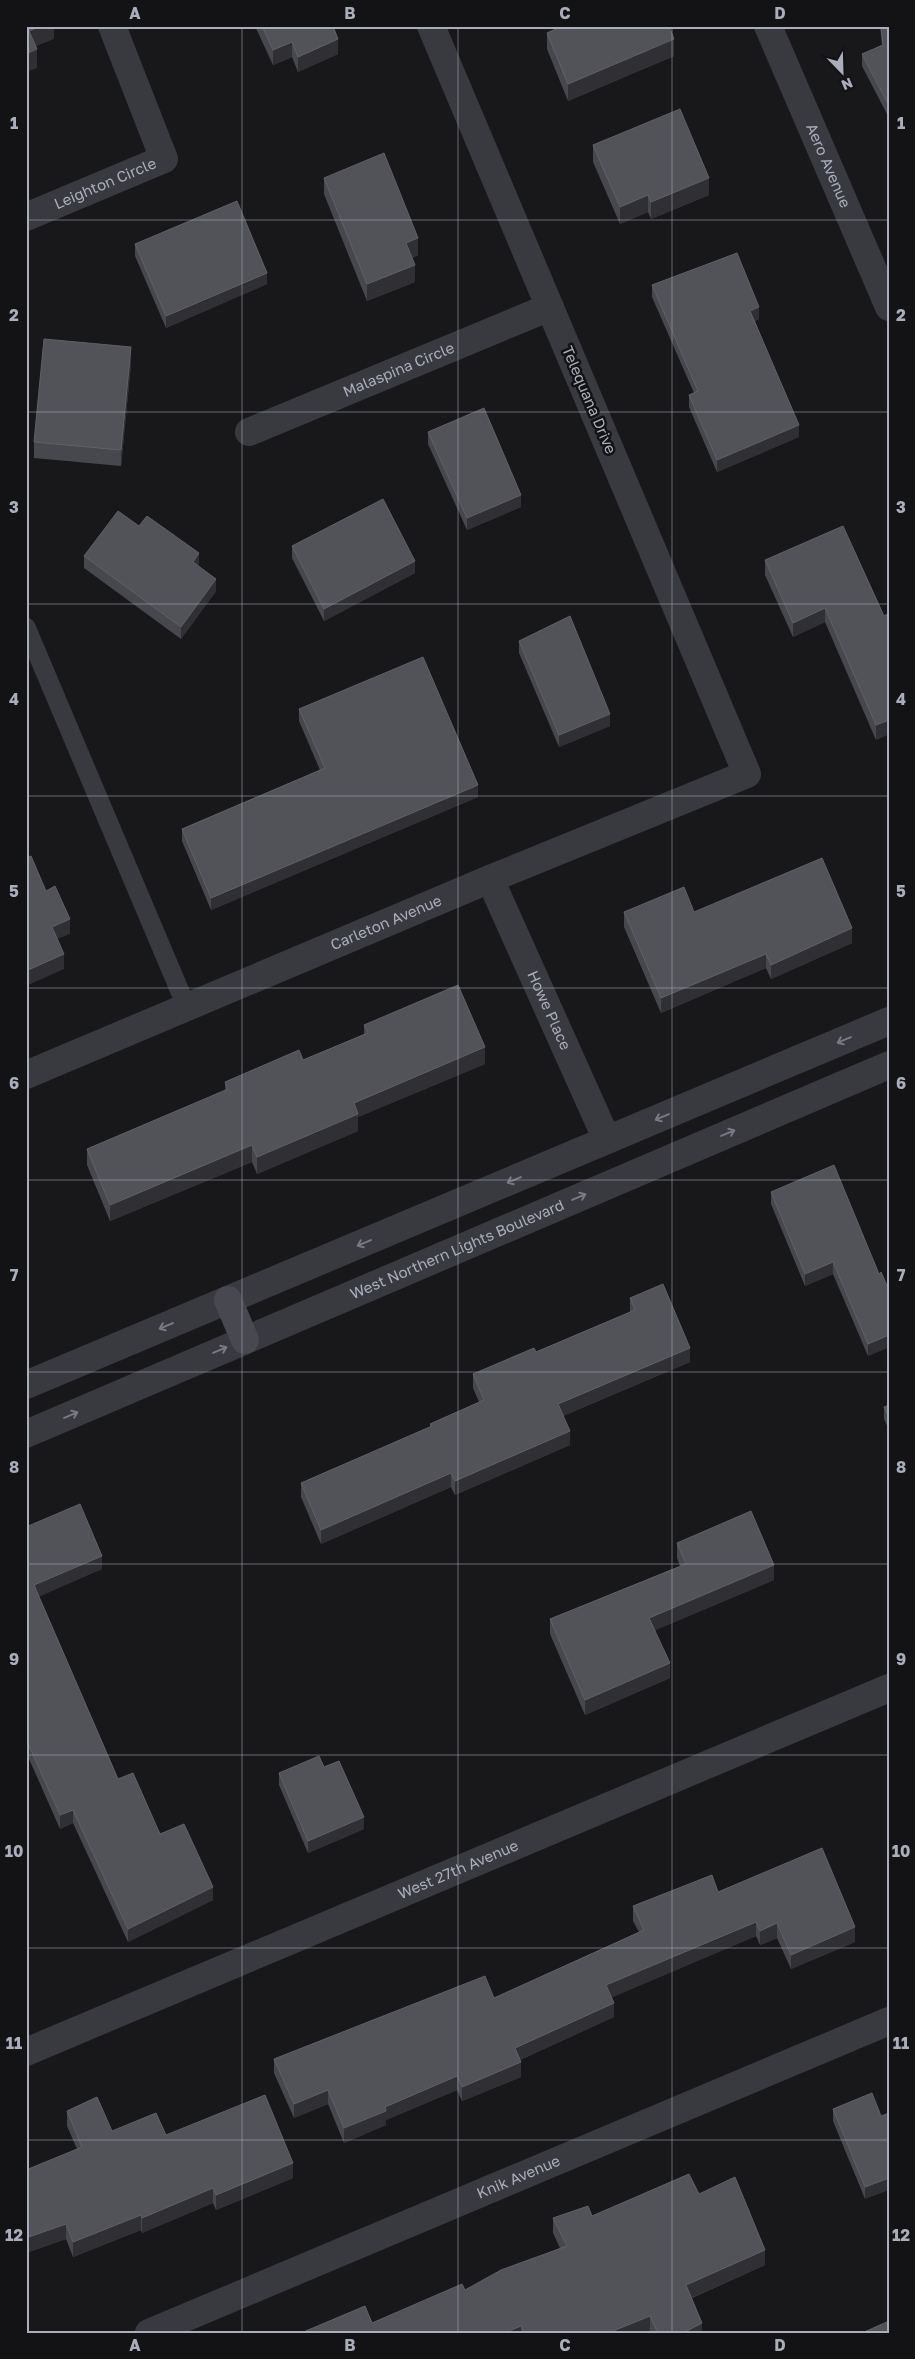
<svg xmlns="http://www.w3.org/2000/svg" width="915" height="2359" viewBox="0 0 915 2359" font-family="'Golos Text',sans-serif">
	<rect width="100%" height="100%" fill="#18181b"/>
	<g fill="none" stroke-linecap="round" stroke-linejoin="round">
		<!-- service -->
		<polyline stroke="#393a40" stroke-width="19" points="26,627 187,1008"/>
		<!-- minor -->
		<g stroke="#393a40" stroke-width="28">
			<path id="s1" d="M768,26L889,307"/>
			<path id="s2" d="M26,217L164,159L112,26"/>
			<path id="s3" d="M249,432L550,307"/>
			<path id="s4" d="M490,879L607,1140"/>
			<path id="s5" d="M26,1075L490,879L747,774L431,26"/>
			<path id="s6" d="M26,2052L889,1688"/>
			<path id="s7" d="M149,2333L889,2021"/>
		</g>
		<!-- tertiary -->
		<g stroke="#393a40" stroke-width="28">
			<polyline points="26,1385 889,1021"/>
			<path id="s8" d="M26,1434L889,1065"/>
		</g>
		<!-- secondary -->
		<polyline stroke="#474850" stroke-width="28" points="228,1300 245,1340"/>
	</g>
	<!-- wall -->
	<g fill="#47484d">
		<polygon points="255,26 333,26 338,54 298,72 292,57 273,65"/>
		<polygon points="880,26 889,26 889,118 862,66 862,54 882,45"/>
		<polygon points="547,33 674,56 568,101 547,49"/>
		<polygon points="593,145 709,195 651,219 648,212 620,224 593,162"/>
		<polygon points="324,178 418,255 412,258 415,282 367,301 324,194"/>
		<polygon points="135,244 267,284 166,328 135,256"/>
		<polygon points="652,285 759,319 755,321 799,437 717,472 689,407 689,395 694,393 652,297"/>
		<polygon points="131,364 121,466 34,458 34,442"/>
		<polygon points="428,432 521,507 467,530 428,444"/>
		<polygon points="139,526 199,565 198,566 216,591 181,639 84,568 84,556"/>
		<polygon points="292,546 415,573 324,621 292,558"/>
		<polygon points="765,560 884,616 889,613 889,734 876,740 825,622 793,637 765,575"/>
		<polygon points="519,641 610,726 559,747 519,653"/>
		<polygon points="299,709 478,797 211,910 182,841 182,829 320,770 299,721"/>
		<polygon points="624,912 694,912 852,943 771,979 766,968 661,1013 624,927"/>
		<polygon points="364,1025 485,1064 358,1117 358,1131 257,1174 252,1162 110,1221 87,1165 87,1149 225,1091 225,1082 303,1060 364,1034"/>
		<polygon points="771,1192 879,1274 889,1290 889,1347 868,1356 833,1274 805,1286 771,1204"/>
		<polygon points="630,1298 690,1362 563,1416 570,1445 455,1495 451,1487 321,1544 301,1497 301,1483 430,1427 430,1424 479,1402 473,1388 473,1374 536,1352 630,1312"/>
		<polygon points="889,1405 889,1430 884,1419 884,1407"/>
		<polygon points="26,1527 102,1569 38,1596 118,1779 213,1900 128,1942 73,1823 60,1829 26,1752"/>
		<polygon points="677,1543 774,1580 655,1630 670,1678 585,1715 550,1634 550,1619 680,1566 677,1558"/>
		<polygon points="324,1767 364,1829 308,1853 279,1785 279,1773"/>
		<polygon points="718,1892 855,1942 791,1969 777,1938 760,1945 756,1936 612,1997 614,2017 520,2060 521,2077 462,2101 457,2090 386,2120 386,2125 344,2143 328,2104 294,2118 274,2073 274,2059 494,1998 639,1932 633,1921 633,1906"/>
		<polygon points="872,2093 865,2199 833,2121 833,2109"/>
		<polygon points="67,2111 112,2131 166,2135 293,2178 216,2210 213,2203 142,2233 141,2230 73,2257 66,2239 26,2253 77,2149 67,2126"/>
		<polygon points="699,2194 765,2265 692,2298 702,2333 651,2333 650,2331 645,2333 301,2333 372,2323 465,2290 560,2248 553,2233 553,2218 592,2216"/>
	</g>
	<!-- shaded-wall -->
	<g fill="#303034">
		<polygon points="41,26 54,26 54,39 29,49 29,31"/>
		<polygon points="338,39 338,54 298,72 298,57"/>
		<polygon points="674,39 674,56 568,101 568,84"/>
		<polygon points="292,42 292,57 273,65 273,50"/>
		<polygon points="37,49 37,68 26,72 26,54"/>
		<polygon points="709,178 709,195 651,219 651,202"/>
		<polygon points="648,195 648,212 620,224 620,207"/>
		<polygon points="418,238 418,255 406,260 406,243"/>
		<polygon points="415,265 415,282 367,301 367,284"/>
		<polygon points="267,273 267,284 166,328 166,316"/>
		<polygon points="759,307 759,319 750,323 750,311"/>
		<polygon points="131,347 131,364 121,466 121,450"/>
		<polygon points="799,425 799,437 717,472 717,460"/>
		<polygon points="521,495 521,507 467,530 467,518"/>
		<polygon points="199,553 199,565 193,574 193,562"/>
		<polygon points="415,561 415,573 324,621 324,609"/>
		<polygon points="216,579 216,591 181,639 181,627"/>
		<polygon points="825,608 825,622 793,637 793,623"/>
		<polygon points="610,714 610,726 559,747 559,735"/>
		<polygon points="889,720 889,734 876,740 876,725"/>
		<polygon points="478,785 478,797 211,910 211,898"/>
		<polygon points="70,919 70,934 52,941 52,927"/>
		<polygon points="852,928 852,943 771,979 771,965"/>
		<polygon points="64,954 64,969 26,986 26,971"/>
		<polygon points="766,954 766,968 661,1013 661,998"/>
		<polygon points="485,1047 485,1064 358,1117 358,1131 257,1174 257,1157 354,1103"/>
		<polygon points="252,1145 252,1162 110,1221 110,1205"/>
		<polygon points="833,1262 833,1274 805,1286 805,1274"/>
		<polygon points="889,1335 889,1347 868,1356 868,1344"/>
		<polygon points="690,1348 690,1362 558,1418 558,1404"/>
		<polygon points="570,1431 570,1445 455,1495 455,1481"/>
		<polygon points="451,1473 451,1487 321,1544 321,1530"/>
		<polygon points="102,1556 102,1569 34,1599 34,1585"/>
		<polygon points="774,1565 774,1580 649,1633 649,1618"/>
		<polygon points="670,1663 670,1678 585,1715 585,1700"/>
		<polygon points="73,1810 73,1823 60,1829 60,1815"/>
		<polygon points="364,1817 364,1829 308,1853 308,1841"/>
		<polygon points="213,1887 213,1900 128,1942 128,1929"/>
		<polygon points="756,1922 756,1936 606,2000 606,1985"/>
		<polygon points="777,1923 777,1938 760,1945 760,1931"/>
		<polygon points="855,1927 855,1942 791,1969 791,1955"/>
		<polygon points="614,2003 614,2017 515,2062 515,2048"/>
		<polygon points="521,2062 521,2077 462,2101 462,2087"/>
		<polygon points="457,2076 457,2090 386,2120 386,2125 344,2143 344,2128 385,2107"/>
		<polygon points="328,2090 328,2104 294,2118 294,2104"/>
		<polygon points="293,2163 293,2178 216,2210 216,2195"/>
		<polygon points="889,2178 889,2190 865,2199 865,2187"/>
		<polygon points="213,2188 213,2203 142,2233 142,2218"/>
		<polygon points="141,2215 141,2230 73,2257 73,2242"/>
		<polygon points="66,2224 66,2239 26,2253 26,2238"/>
		<polygon points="765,2250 765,2265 686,2300 686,2285"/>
		<polygon points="650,2316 650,2331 645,2333 608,2333"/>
		<polygon points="702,2323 702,2333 683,2333"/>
		<polygon points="521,2326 521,2333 504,2333"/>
	</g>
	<!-- building -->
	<g fill="#525359" stroke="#606168">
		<polygon points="26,26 41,26 29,31 37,49 26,54"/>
		<polygon points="262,26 333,26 338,39 298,57 292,42 273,50"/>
		<polygon points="562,26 669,26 674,39 568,84 547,33"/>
		<polygon points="881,26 889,26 889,106 862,54 883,45"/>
		<polygon points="680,109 709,178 651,202 648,195 620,207 593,145"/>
		<polygon points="384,153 418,238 406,243 415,265 367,284 324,178"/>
		<polygon points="237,201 267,273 166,316 135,244"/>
		<polygon points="737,253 759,307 750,311 799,425 717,460 689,395 698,391 652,285"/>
		<polygon points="44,339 131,347 121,450 34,442"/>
		<polygon points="484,408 521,495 467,518 428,432"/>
		<polygon points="383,499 415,561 324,609 292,546"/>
		<polygon points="118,511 139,526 147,516 199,553 193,562 216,579 181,627 84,556"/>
		<polygon points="843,526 884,616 889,613 889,720 876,725 825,608 793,623 765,560"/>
		<polygon points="570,616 610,714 559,735 519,641"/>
		<polygon points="423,657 478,785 211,898 182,829 325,768 299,709"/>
		<polygon points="31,856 46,891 55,886 70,919 52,927 64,954 26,971 26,858"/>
		<polygon points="822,858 852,928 771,965 766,954 661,998 624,912 684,887 694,912"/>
		<polygon points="458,985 485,1047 354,1103 358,1114 257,1157 252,1145 110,1205 87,1149 228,1089 225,1082 299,1050 303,1060 368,1033 364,1025"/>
		<polygon points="834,1165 879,1274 881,1272 889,1290 889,1335 868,1344 833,1262 805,1274 771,1192"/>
		<polygon points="663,1284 690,1348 558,1404 570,1431 455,1481 451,1473 321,1530 301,1483 432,1426 430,1424 484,1400 473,1374 534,1348 536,1352 635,1310 630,1298"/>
		<polygon points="889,1405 889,1418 884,1407"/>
		<polygon points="80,1504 102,1556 34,1585 118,1779 133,1773 160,1834 184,1824 213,1887 128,1929 73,1810 60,1815 26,1739 26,1527"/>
		<polygon points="751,1511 774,1565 649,1618 670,1663 585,1700 550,1619 686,1564 677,1543"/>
		<polygon points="319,1756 324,1767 339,1761 364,1817 308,1841 279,1773"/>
		<polygon points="822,1848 855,1927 791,1955 777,1923 760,1931 756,1922 606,1985 614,2003 515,2048 521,2062 462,2087 457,2076 385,2107 386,2111 344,2128 328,2090 294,2104 274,2059 485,1976 494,1998 644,1930 633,1906 712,1875 718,1892"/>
		<polygon points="872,2093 881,2116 889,2113 889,2178 865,2187 833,2109"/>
		<polygon points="265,2095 293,2163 216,2195 213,2188 142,2218 141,2215 73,2242 66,2224 26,2238 26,2170 82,2147 67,2111 97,2097 112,2131 156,2113 166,2135"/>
		<polygon points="689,2174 699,2194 735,2177 765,2250 686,2285 702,2323 683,2333 658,2333 650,2316 608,2333 524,2333 521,2326 504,2333 301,2333 365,2306 372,2323 462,2284 465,2290 501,2270 567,2246 553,2218 588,2206 592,2216"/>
		<polygon points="889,2321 889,2333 862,2333"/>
	</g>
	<!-- one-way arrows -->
	<defs><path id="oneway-shaft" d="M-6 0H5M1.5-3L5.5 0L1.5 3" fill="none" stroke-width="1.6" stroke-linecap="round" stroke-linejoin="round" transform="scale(1.25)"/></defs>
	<g stroke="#777a84">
		<use href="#oneway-shaft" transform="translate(844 1040) rotate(157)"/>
		<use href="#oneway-shaft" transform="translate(662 1117) rotate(157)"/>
		<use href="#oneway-shaft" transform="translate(728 1133) rotate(-23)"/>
		<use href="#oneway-shaft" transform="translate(514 1180) rotate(157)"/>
		<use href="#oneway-shaft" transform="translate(579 1197) rotate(-23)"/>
		<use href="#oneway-shaft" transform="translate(364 1243) rotate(157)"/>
		<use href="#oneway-shaft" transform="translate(166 1326) rotate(157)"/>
		<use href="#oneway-shaft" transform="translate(220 1350) rotate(-23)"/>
		<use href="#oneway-shaft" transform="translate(71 1415) rotate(-23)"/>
	</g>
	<!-- grid -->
	<path fill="none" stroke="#aaaebb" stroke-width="1" stroke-opacity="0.55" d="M242,26V2333M458,26V2333M672,26V2333M26,220H889M26,412H889M26,604H889M26,796H889M26,988H889M26,1180H889M26,1372H889M26,1564H889M26,1755H889M26,1948H889M26,2140H889"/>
	<g text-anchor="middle" stroke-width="5" stroke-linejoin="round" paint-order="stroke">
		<!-- street labels -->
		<g font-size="15" fill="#aaaebb" stroke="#131316">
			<text dy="5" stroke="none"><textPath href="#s1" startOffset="152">Aero Avenue</textPath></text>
			<text dy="5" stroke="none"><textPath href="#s2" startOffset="86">Leighton Circle</textPath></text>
			<text dy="5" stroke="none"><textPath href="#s3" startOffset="162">Malaspina Circle</textPath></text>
			<text transform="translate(589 400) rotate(67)" y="5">Telequana Drive</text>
			<text dy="5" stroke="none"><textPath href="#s5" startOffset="391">Carleton Avenue</textPath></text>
			<text dy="5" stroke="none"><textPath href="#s4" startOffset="144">Howe Place</textPath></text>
			<text dy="5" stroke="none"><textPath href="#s8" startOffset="469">West Northern Lights Boulevard</textPath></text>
			<text dy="5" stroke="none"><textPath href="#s6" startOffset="469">West 27th Avenue</textPath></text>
			<text dy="5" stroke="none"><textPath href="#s7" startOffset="401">Knik Avenue</textPath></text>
		</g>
	</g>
	<!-- border -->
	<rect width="915" height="2359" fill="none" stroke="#131316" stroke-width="55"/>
	<!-- north arrow -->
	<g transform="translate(842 72) rotate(157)" stroke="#131316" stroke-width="4" paint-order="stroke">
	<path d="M0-4L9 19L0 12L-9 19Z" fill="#aaaebb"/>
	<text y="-8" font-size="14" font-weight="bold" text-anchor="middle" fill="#aaaebb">N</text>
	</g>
	<rect x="28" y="28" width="860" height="2304" fill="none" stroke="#aaaebb" stroke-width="2"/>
	<g font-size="16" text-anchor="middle" font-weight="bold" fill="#aaaebb">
		<text x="135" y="19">A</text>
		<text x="350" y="19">B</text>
		<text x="565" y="19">C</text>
		<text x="780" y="19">D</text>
		<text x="14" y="129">1</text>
		<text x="901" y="129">1</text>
		<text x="14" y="321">2</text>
		<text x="901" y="321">2</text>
		<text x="14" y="513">3</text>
		<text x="901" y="513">3</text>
		<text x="14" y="705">4</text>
		<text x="901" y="705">4</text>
		<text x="14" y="897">5</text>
		<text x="901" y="897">5</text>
		<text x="14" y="1089">6</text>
		<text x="901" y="1089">6</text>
		<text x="14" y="1281">7</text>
		<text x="901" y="1281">7</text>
		<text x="14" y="1473">8</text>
		<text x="901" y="1473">8</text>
		<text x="14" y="1665">9</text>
		<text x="901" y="1665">9</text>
		<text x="14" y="1857">10</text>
		<text x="901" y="1857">10</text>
		<text x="14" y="2049">11</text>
		<text x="901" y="2049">11</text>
		<text x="14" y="2241">12</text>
		<text x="901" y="2241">12</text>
		<text x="135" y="2351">A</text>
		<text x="350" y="2351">B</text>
		<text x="565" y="2351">C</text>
		<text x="780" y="2351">D</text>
	</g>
</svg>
